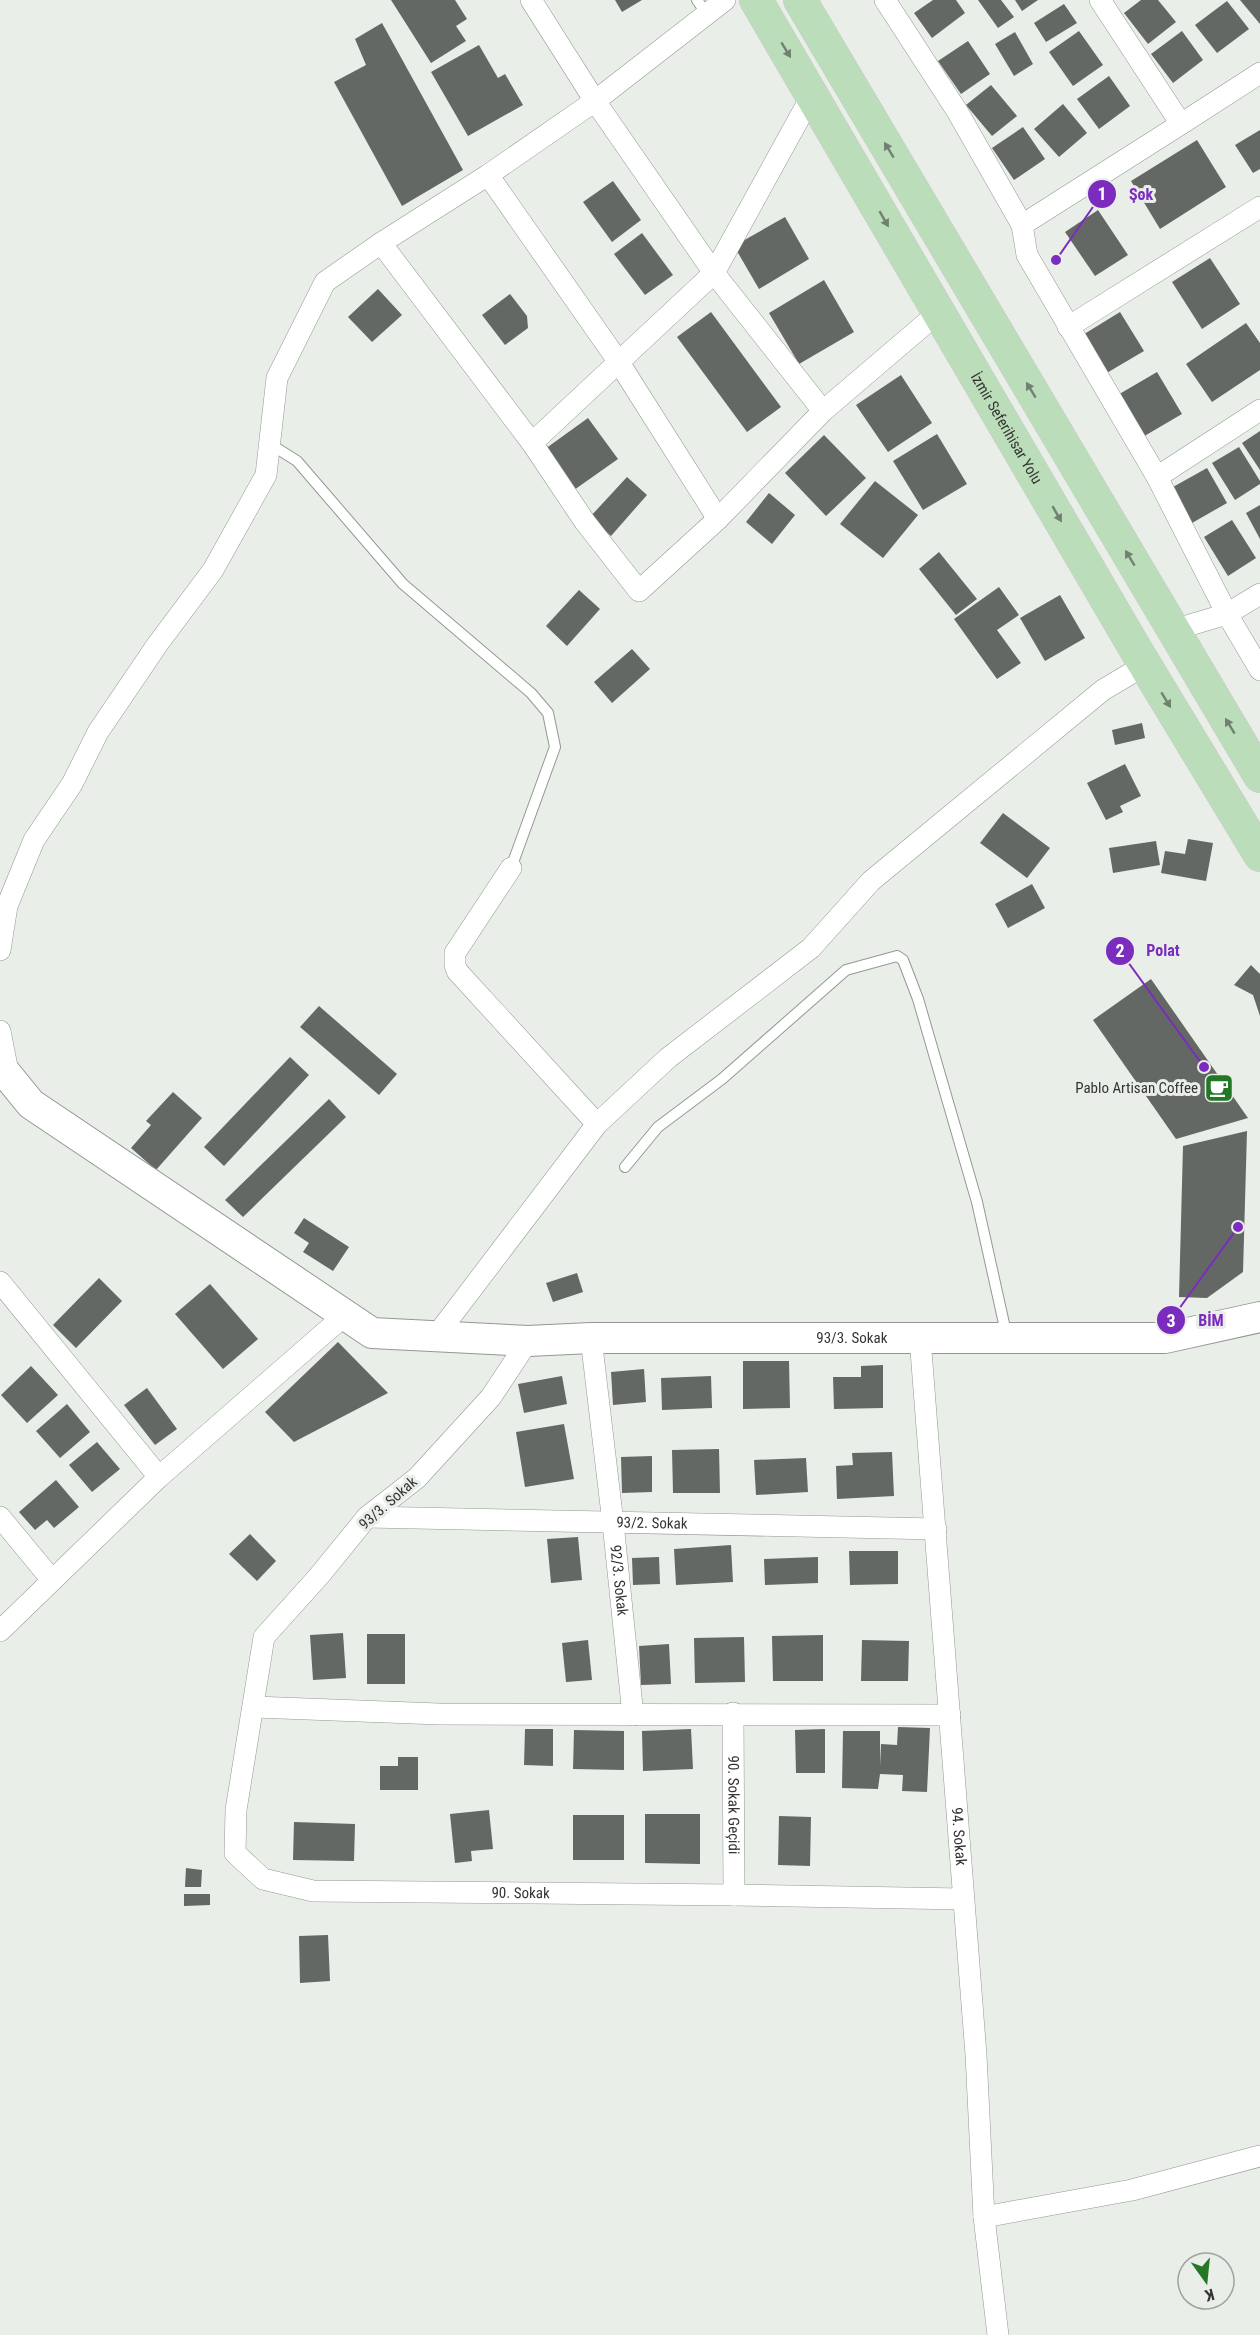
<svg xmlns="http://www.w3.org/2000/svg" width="1260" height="2335" viewBox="0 0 1260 2335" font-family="'Roboto Condensed',sans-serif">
	<rect width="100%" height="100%" fill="#e9eee9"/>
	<!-- building -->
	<g fill="#646864">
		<polygon points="391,0 455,0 467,19 456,26 466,41 431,63"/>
		<polygon points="615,0 642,0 622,12"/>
		<polygon points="933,0 956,0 965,13 932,38 914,13"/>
		<polygon points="978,0 1001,0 1014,17 998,28"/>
		<polygon points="1015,0 1038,0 1022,11"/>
		<polygon points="1141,0 1158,0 1176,22 1148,44 1124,13"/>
		<polygon points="1240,0 1260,0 1260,24"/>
		<polygon points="1227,1 1249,29 1217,53 1195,25"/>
		<polygon points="1064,4 1077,23 1046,42 1034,23"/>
		<polygon points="382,23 463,170 402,206 334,82 366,65 355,39"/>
		<polygon points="1079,31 1103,65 1073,86 1049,52"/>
		<polygon points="1182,31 1203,60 1173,83 1151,54"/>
		<polygon points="1015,32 1033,64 1014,76 995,44"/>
		<polygon points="968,41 990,74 961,94 938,61"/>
		<polygon points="479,45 498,78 505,74 523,105 468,136 431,72"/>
		<polygon points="1109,76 1130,106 1099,129 1077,99"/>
		<polygon points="991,85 1017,116 992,136 966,105"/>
		<polygon points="1063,104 1087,133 1059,157 1034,129"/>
		<polygon points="1023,127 1045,159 1014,180 992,148"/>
		<polygon points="1260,130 1260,169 1253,173 1235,145"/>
		<polygon points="1197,140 1226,187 1160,229 1131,181"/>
		<polygon points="613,181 641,220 612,242 583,202"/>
		<polygon points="1098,210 1128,255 1095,276 1065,232"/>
		<polygon points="785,217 809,259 759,289 734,246"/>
		<polygon points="642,233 673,275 645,295 614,254"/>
		<polygon points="1210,258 1240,304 1202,329 1172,282"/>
		<polygon points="824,280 854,332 799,364 769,313"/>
		<polygon points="378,289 402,315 372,342 348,317"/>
		<polygon points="510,294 527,316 528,328 505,345 482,315"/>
		<polygon points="711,312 781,407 747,432 677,337"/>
		<polygon points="1120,312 1144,351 1105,374 1081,336"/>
		<polygon points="1246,323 1260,343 1260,370 1212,402 1186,364"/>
		<polygon points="1157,372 1182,414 1141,438 1116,396"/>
		<polygon points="901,375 932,423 888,452 856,405"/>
		<polygon points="588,418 618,459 574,490 545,449"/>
		<polygon points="1260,431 1260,470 1242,443"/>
		<polygon points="937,434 967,484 923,510 893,461"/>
		<polygon points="824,435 866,478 826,516 785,473"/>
		<polygon points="1239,447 1260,481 1260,484 1235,500 1212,463"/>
		<polygon points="1207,468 1227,503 1192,523 1173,487"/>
		<polygon points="627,477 647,495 611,536 590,517"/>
		<polygon points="875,481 918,515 883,558 840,524"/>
		<polygon points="769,493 795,515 772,544 746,522"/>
		<polygon points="1260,505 1260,539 1246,513"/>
		<polygon points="1232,520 1256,558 1228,576 1204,537"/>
		<polygon points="939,552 977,599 956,615 919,569"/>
		<polygon points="999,587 1019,615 997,630 1021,663 997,679 954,619"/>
		<polygon points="579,590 600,609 567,646 546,626"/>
		<polygon points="1060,595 1085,638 1045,661 1020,618"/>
		<polygon points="632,649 650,669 612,703 594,682"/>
		<polygon points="1142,723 1145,738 1115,745 1112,730"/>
		<polygon points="1125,764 1141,796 1120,806 1123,812 1106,820 1087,783"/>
		<polygon points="1003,813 1050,848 1027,878 980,843"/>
		<polygon points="1188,839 1213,843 1206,881 1161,873 1165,851 1185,854"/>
		<polygon points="1156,841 1160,865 1113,873 1109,848"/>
		<polygon points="1032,884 1045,908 1008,928 995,904"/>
		<polygon points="1251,965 1260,974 1260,1016 1253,995 1234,985"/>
		<polygon points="1151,979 1248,1118 1176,1139 1093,1020"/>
		<polygon points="319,1006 397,1074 379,1095 300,1027"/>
		<polygon points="290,1057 309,1075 224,1166 204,1147"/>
		<polygon points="173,1092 202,1118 156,1170 131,1148 151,1125 146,1121"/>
		<polygon points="329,1099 346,1117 243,1217 225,1200"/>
		<polygon points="1247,1131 1243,1272 1207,1298 1179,1297 1183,1146"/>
		<polygon points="304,1218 349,1247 333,1271 303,1252 309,1243 294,1233"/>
		<polygon points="577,1273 583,1292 553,1302 546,1283"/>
		<polygon points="99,1278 122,1301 76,1348 53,1325"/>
		<polygon points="210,1284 258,1339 223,1369 175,1314"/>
		<polygon points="338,1342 388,1393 294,1442 265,1412"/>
		<polygon points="743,1361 789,1361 790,1408 743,1409"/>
		<polygon points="883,1365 883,1408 834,1409 833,1377 861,1377 861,1366"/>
		<polygon points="31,1366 58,1395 27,1423 1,1395"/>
		<polygon points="644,1369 646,1402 613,1405 611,1372"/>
		<polygon points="562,1376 567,1404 524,1413 518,1384"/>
		<polygon points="711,1376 712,1408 662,1410 661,1378"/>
		<polygon points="147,1388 177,1429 155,1445 124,1405"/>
		<polygon points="67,1404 90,1432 60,1458 36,1431"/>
		<polygon points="564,1424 574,1479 525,1487 516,1432"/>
		<polygon points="97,1442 120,1469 92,1492 69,1465"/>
		<polygon points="719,1449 720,1493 673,1493 672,1450"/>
		<polygon points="892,1452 894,1496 837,1499 836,1466 853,1465 852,1453"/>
		<polygon points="652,1456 652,1492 622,1493 621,1457"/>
		<polygon points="806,1458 808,1492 756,1495 754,1460"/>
		<polygon points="56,1480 79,1507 54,1528 47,1520 35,1530 19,1512"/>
		<polygon points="250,1534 276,1561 257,1581 229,1554"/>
		<polygon points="578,1537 582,1580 551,1583 547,1539"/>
		<polygon points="731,1545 733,1582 676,1585 674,1549"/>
		<polygon points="849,1551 898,1551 898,1584 850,1585"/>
		<polygon points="659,1557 660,1584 633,1585 632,1558"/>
		<polygon points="818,1557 818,1583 765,1585 764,1559"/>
		<polygon points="343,1633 346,1678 313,1680 310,1635"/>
		<rect x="367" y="1634" width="38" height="50"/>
		<polygon points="823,1635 823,1681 773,1681 772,1636"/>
		<polygon points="744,1637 745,1682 695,1683 694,1638"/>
		<polygon points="588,1640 592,1680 566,1682 562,1643"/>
		<polygon points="862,1640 909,1641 908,1681 861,1681"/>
		<polygon points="669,1644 671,1684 641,1685 639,1646"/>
		<polygon points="898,1727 930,1728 927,1792 902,1791 903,1775 880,1774 878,1789 842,1788 843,1731 880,1731 880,1766 881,1744 897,1745"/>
		<polygon points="525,1729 553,1729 553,1766 524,1765"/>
		<polygon points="691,1729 693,1769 643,1771 642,1731"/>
		<polygon points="825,1729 825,1773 796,1773 795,1730"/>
		<polygon points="574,1730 624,1731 624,1770 573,1769"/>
		<polygon points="398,1757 418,1757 418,1790 380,1790 380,1766 398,1766"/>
		<polygon points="489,1810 493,1849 471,1851 472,1861 455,1863 450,1814"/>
		<polygon points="645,1814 700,1814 700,1864 645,1863"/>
		<rect x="573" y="1815" width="51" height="45"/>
		<polygon points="779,1816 811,1817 810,1866 778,1865"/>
		<polygon points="294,1822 355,1824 354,1861 293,1860"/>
		<polygon points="186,1868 202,1870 201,1887 185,1887"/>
		<polygon points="184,1894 210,1894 210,1905 184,1906"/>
		<polygon points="328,1935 330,1981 300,1983 299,1936"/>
	</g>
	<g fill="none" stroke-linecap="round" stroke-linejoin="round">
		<!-- lane casing -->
		<g stroke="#939893" stroke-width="12">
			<g id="lane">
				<polyline points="697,0 707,14"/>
				<polyline points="270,444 297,461 403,584 531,693 548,713 555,747 511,868"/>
				<polyline points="625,1167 658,1127 722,1079 846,970 897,956 903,960 918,999 977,1202 1007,1337"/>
			</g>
		</g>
		<!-- street casing -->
		<g stroke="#939893" stroke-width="22">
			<g id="street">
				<polyline points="531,0 595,101 714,273 823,411"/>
				<polyline points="725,0 595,101 488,175 381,243 532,443 585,522 639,591 718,519 823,411 939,312"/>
				<polyline points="885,0 957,111 1022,225 1027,255 1157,477 1227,614 1260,670"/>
				<polyline points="1100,0 1181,124 1260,73"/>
				<polyline points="488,175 618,361 718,519"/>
				<polyline points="1022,225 1181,124"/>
				<polyline points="1068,327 1260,207"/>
				<polyline points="532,443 714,273 812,95"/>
				<polyline points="1157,477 1260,410"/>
				<polyline points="1173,630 1227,614 1260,594"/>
				<polyline points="511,868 455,953 455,965 457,971 597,1124"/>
				<polyline points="0,950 7,906 34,840 72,784 98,732 157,645 213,570 266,475 277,378 325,282 381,243"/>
				<polyline points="0,1031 9,1077"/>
				<polyline points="0,1282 159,1477"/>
				<polyline points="436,1336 597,1124 668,1058 811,948 871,881 1103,690 1145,665"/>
				<path id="s1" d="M591,1338L613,1523L633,1715"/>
				<path id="s2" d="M920,1338L976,2055L984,2217L998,2335"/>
				<path id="s3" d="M528,1341L491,1397L417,1478L367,1517L319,1576L264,1637L236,1810L235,1853L263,1879L313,1891L734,1895L963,1899"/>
				<polyline points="0,1517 52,1580"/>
				<path id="s4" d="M367,1517L936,1529"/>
				<polyline points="0,1631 159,1477 345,1315"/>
				<polyline points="254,1707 439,1714 950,1715"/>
				<path id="s5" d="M733,1713L734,1895"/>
				<polyline points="984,2217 1132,2190 1260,2156"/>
			</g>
		</g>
		<!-- secondary casing -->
		<g stroke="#939893" stroke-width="32">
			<g id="secondary">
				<path id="s6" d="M0,1066L31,1104L372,1333L528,1341L591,1338H1165L1260,1317"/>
			</g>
		</g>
		<!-- primary casing -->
		<g stroke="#cacaca" stroke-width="34">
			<g id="primary">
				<path id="s7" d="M756,0L1136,650L1260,855"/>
				<polyline points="800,0 1260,776"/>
			</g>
		</g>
		<!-- lane -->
		<use href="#lane" stroke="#fff" stroke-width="10"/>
		<!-- street -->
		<use href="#street" stroke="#fff" stroke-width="21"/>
		<!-- secondary -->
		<use href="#secondary" stroke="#fff" stroke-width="30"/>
		<!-- primary -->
		<use href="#primary" stroke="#bcddba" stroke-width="33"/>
	</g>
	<!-- one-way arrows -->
	<defs><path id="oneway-solid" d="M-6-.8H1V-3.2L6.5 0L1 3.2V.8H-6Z" transform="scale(1.5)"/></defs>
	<g fill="#718170">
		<use href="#oneway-solid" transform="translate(786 50) rotate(59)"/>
		<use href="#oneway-solid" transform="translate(889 150) rotate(-121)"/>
		<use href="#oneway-solid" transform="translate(884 219) rotate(60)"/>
		<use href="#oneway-solid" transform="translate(1031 390) rotate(-121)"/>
		<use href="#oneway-solid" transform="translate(1057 514) rotate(60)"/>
		<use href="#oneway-solid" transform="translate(1130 558) rotate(-121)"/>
		<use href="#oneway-solid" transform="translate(1166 700) rotate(59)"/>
		<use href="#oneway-solid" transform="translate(1230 726) rotate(-121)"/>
	</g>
	<!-- icons -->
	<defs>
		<g id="cafe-square" transform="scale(1.5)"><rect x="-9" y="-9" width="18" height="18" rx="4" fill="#227824" stroke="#e9eee9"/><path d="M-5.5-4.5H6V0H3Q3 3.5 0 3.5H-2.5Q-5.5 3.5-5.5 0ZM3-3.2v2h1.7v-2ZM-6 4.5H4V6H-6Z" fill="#fff"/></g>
	</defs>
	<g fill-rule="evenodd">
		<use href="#cafe-square" x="1219" y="1088"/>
	</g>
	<g text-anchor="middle" stroke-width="6" stroke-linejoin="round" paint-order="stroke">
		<!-- street labels -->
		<g font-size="15" fill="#333533" stroke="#e9eee9">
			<text dy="5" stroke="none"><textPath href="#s7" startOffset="496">İzmir Seferihisar Yolu</textPath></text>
			<text dy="5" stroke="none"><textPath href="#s6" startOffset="940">93/3. Sokak</textPath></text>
			<text transform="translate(388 1503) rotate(-41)" y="5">93/3. Sokak</text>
			<text dy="5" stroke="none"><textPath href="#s4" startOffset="285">93/2. Sokak</textPath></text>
			<text dy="5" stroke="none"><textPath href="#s1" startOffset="244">92/3. Sokak</textPath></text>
			<text dy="5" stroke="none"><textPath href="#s5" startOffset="92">90. Sokak Geçidi</textPath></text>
			<text dy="5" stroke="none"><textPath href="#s2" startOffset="500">94. Sokak</textPath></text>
			<text dy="5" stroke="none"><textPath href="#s3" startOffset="914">90. Sokak</textPath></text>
		</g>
		<!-- poi labels -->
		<g font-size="15" fill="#333533" stroke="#e9eee9" text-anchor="end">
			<text x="1198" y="1093">Pablo Artisan Coffee</text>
		</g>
	</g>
	<!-- callouts -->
	<path fill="none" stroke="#7b2cbf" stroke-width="2" d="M1056 260L1102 194M1204 1067L1120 951M1238 1227L1171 1320"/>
	<g fill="#7b2cbf" stroke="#e9eee9" stroke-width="2">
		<circle cx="1056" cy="260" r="6"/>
		<circle cx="1204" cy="1067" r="6"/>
		<circle cx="1238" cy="1227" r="6"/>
		<circle cx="1102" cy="194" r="15"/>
		<circle cx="1120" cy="951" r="15"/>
		<circle cx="1171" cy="1320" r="15"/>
	</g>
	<g font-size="18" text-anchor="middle" font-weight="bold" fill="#fff">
		<text x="1102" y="200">1</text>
		<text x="1120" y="957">2</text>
		<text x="1171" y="1327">3</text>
	</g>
	<g font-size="16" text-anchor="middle" font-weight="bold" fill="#7b2cbf" stroke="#e9eee9" stroke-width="6" stroke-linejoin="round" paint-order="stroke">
		<text x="1141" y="200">Şok</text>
		<text x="1163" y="956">Polat</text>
		<text x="1211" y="1326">BİM</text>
	</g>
	<!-- north arrow -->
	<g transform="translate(1206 2281) rotate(165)"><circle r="28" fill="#e9eee9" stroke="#a0a4a0" stroke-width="1.5"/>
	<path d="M0-4.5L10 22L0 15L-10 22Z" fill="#227824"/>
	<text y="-9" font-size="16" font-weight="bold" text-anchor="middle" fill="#333533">K</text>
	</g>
</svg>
